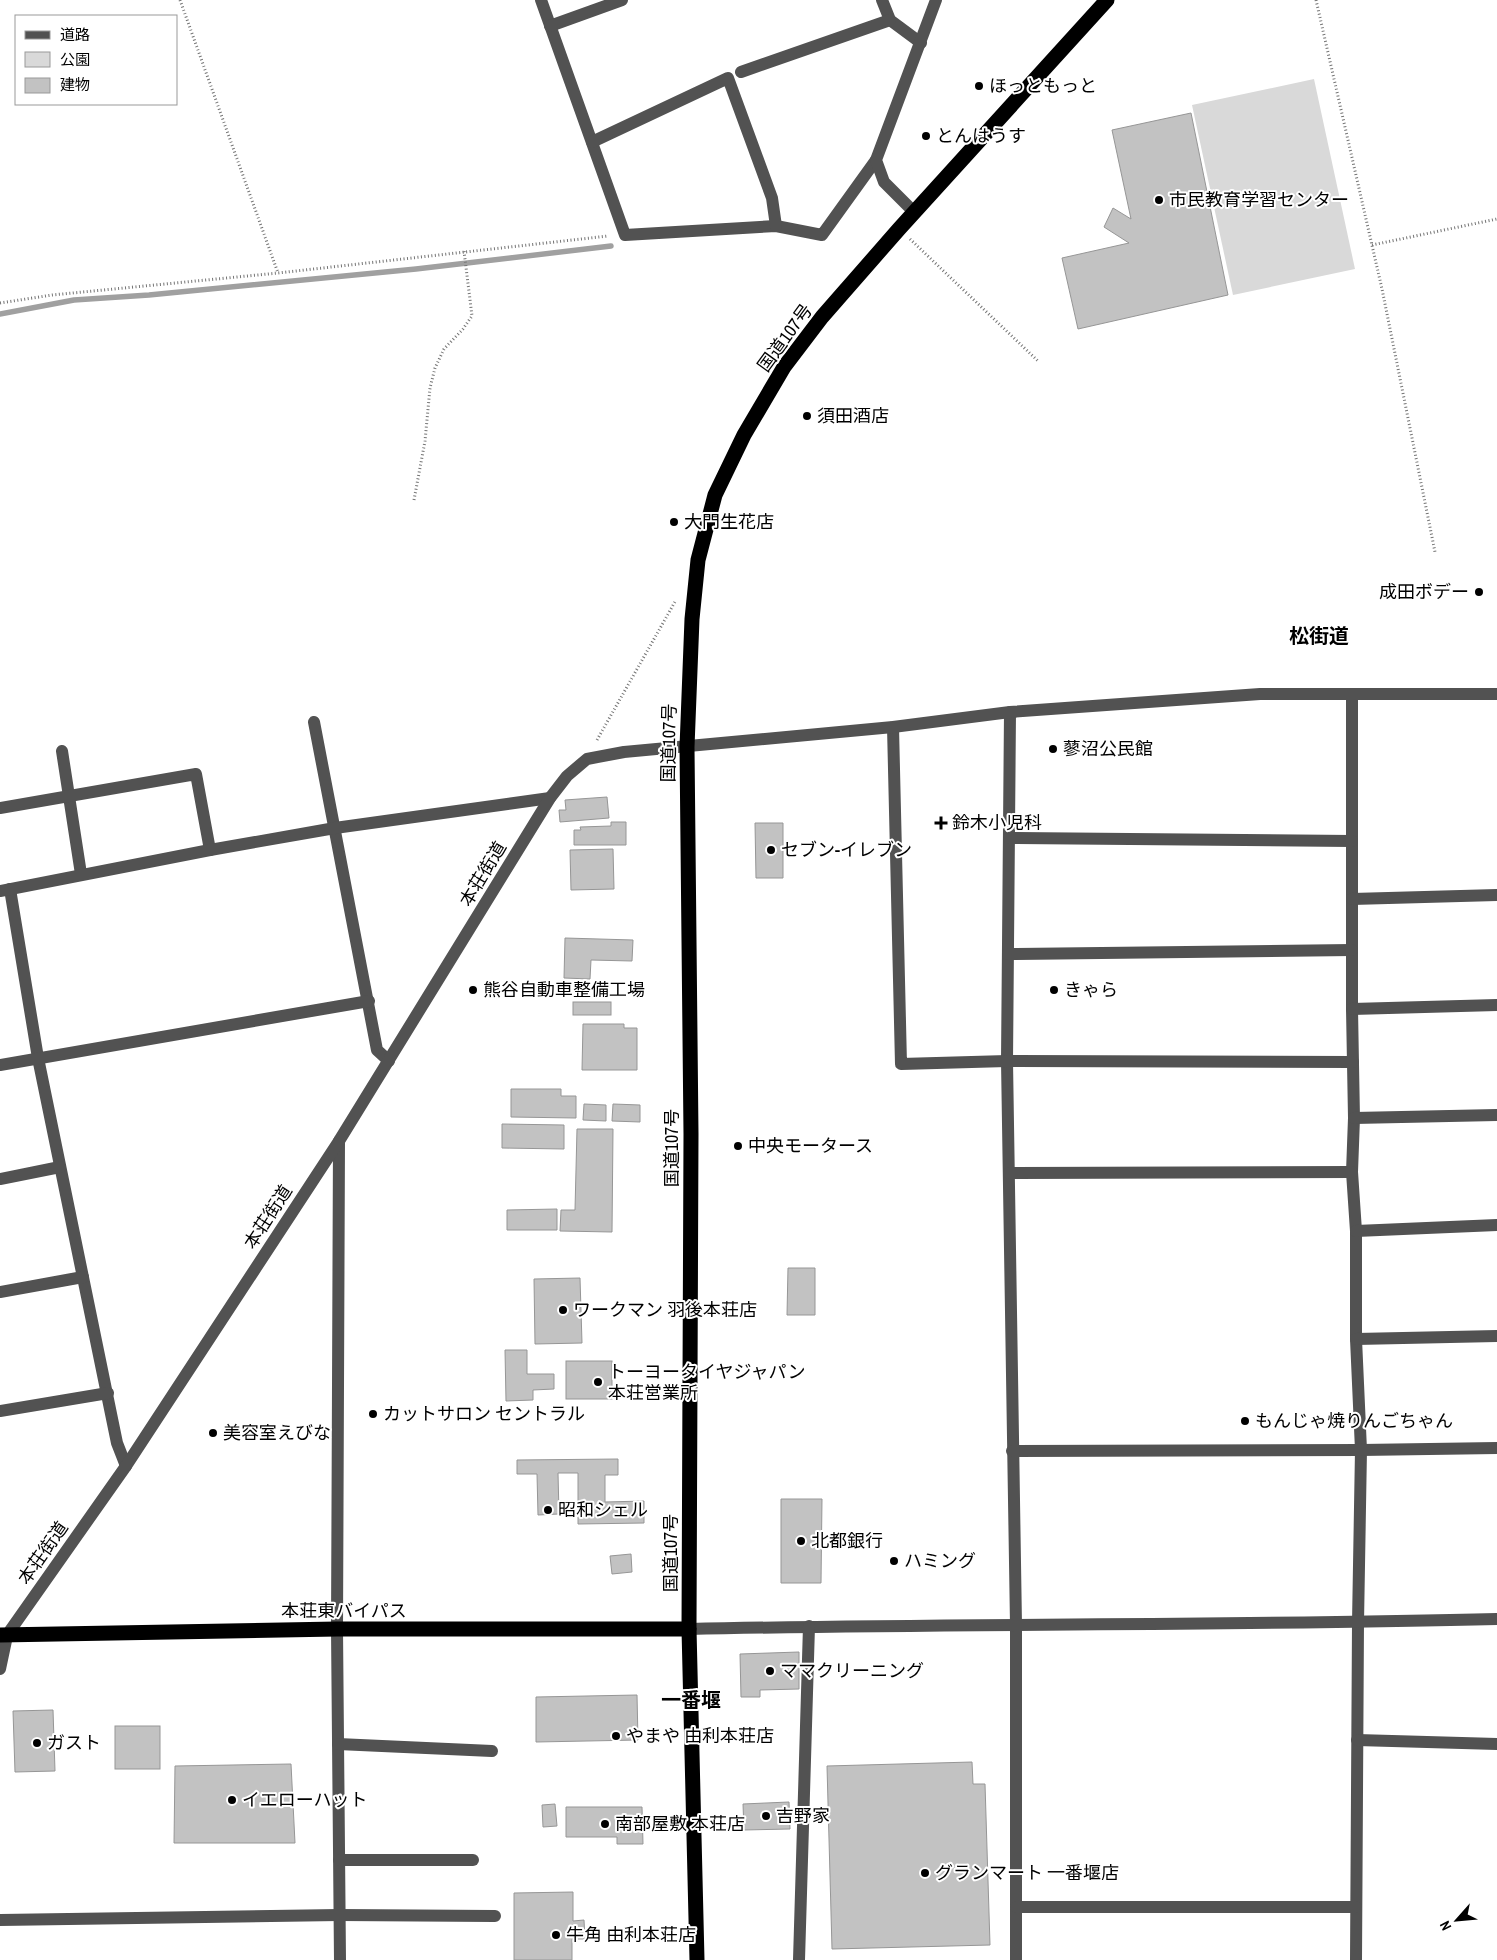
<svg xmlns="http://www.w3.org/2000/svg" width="1497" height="1960" viewBox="0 0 1497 1960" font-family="'Archivo Narrow','Noto Sans JP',sans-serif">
	<rect width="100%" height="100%" fill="#fff"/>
	<!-- green -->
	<polygon fill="#d9d9d9" points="1314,79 1355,269 1233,295 1192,105"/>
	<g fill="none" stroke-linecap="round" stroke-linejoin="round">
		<!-- stream -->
		<polyline stroke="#a0a0a0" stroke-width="5.5" points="0,314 74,300 149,295 416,269 611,246"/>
	</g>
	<!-- building -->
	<g fill="#c2c2c2" stroke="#969696">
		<polygon points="1191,113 1228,295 1078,329 1062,258 1129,243 1104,227 1113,208 1131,219 1112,130"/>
		<polygon points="607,797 609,818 560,822 559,810 566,810 565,800"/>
		<polygon points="611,822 626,822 626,845 574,845 574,830 581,830 580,827 611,826"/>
		<polygon points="755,823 783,823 783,878 756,878"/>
		<polygon points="613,849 614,889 571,890 570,850"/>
		<polygon points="565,938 633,940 632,961 591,960 590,979 564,978"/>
		<rect x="573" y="1002" width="38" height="13"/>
		<polygon points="583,1024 624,1024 624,1028 637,1028 637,1070 582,1070"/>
		<polygon points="511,1089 561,1089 561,1096 576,1096 576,1118 511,1117"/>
		<polygon points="584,1104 606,1105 606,1121 583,1120"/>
		<polygon points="613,1104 640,1105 640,1122 612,1121"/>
		<polygon points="502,1124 564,1125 564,1149 502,1148"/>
		<polygon points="577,1129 613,1129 612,1232 560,1231 561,1210 575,1210"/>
		<polygon points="557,1209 557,1230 507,1230 507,1210"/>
		<polygon points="788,1268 815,1268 815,1315 787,1315"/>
		<polygon points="580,1278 582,1343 535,1344 534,1279"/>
		<polygon points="505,1350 527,1350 527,1374 554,1374 554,1389 533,1390 533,1400 506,1401"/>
		<rect x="566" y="1361" width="46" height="38"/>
		<polygon points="618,1459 618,1475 605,1475 605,1502 644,1501 644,1523 578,1524 578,1473 558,1473 559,1514 538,1515 537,1474 517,1474 517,1460"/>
		<polygon points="781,1499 822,1499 821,1583 781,1583"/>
		<polygon points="631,1554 632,1572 612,1574 610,1556"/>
		<polygon points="799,1652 799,1689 760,1690 760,1697 741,1697 740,1654"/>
		<polygon points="637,1695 638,1740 536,1742 536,1697"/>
		<polygon points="53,1710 55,1771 15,1772 13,1711"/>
		<rect x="115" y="1726" width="45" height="43"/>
		<polygon points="972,1762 973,1784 985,1784 990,1945 832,1949 827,1766"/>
		<polygon points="291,1764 295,1843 174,1843 175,1766"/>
		<polygon points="789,1802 790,1829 744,1830 743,1804"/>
		<polygon points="555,1804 557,1826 543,1827 542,1805"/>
		<polygon points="566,1807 642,1807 643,1844 617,1844 617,1837 566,1837"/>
		<polygon points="573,1892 573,1921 584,1920 585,1939 572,1939 572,1960 514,1960 514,1893"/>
	</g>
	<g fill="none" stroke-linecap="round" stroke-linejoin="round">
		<!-- path -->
		<g stroke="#747474" stroke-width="3" stroke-dasharray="1 2.5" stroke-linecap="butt">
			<polyline points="180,0 278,273"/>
			<polyline points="1316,0 1382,289 1435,552"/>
			<polyline points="910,239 1038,361"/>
			<polyline points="1372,245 1497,219"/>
			<polyline points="0,303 52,295 278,273 608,236"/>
			<polyline points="414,500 425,441 430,388 435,368 444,349 463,329 472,316 464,251"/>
			<polyline points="597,740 676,600"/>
		</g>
		<!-- minor -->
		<g stroke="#525252" stroke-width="12">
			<polyline points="541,0 625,235 776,226 822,235 876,160"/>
			<polyline points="882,0 890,20 921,43"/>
			<polyline points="550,26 622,0"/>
			<polyline points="741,72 890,20"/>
			<polyline points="592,142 728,78 772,198 776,226"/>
			<polyline points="914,212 884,182 876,160 936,0"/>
			<polyline points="1352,694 1352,1009 1354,1118 1352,1172 1356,1231 1356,1339 1361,1450 1358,1623 1356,1960"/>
			<polyline points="1010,712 1007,1061 1016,1625 1016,1960"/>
			<polyline points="314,722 377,1050 389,1061"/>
			<polyline points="893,727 901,1064 1007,1061 1353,1062"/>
			<polyline points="62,751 81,874"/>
			<polyline points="0,808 196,774 210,850"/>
			<polyline points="1009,838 1352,841"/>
			<polyline points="10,889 38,1058 117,1443 126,1466"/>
			<polyline points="0,891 210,850 335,828 550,798"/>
			<polyline points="1352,899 1497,895"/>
			<polyline points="1008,954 1352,950"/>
			<polyline points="1352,1009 1497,1005"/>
			<polyline points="0,1065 369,1001"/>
			<polyline points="1354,1118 1497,1115"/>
			<polyline points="339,1141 337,1629 340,1960"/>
			<polyline points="1009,1173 1352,1172"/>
			<polyline points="0,1179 60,1167"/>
			<polyline points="1356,1231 1497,1225"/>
			<polyline points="0,1292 83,1277"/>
			<polyline points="1356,1339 1497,1336"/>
			<polyline points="0,1411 108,1393"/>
			<polyline points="1012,1451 1361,1450 1497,1448"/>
			<path d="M689,1629C958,1623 1228,1626 1497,1619"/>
			<polyline points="0,1645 126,1466 339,1141 550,798 567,776 587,759 624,752 893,727 1010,712 1260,694 1497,694"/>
			<polyline points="0,1669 7,1636"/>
			<polyline points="1357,1740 1497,1744"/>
			<polyline points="338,1744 492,1751"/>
			<polyline points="339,1860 473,1860"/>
			<polyline points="1016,1907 1356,1907"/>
			<polyline points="0,1920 339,1915 495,1916"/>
			<polyline points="799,1960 809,1626"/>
		</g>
		<!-- highway -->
		<g stroke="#000" stroke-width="15">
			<polyline points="0,1635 337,1629 689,1629"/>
			<polyline points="697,1960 689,1629 691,1134 687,747 692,619 698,560 715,495 744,435 784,367 822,317 899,229 1107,0"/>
		</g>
	</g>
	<!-- markers -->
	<g fill="#000" stroke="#fff" stroke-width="2">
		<circle cx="979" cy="86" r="5"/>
		<circle cx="926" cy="136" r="5"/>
		<circle cx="1159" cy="200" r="5"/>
		<circle cx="807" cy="416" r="5"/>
		<circle cx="674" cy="522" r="5"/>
		<circle cx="1479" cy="592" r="5"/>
		<circle cx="1053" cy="749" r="5"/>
		<path d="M938.5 815.5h5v5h5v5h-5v5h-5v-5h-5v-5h5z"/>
		<circle cx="771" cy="850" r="5"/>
		<circle cx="473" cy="990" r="5"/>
		<circle cx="1054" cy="990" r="5"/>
		<circle cx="738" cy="1146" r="5"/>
		<circle cx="563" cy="1310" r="5"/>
		<circle cx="598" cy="1382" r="5"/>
		<circle cx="373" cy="1414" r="5"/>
		<circle cx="1245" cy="1421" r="5"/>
		<circle cx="213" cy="1433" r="5"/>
		<circle cx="548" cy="1510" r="5"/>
		<circle cx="801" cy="1541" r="5"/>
		<circle cx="894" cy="1561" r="5"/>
		<circle cx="770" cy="1671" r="5"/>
		<circle cx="616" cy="1736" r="5"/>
		<circle cx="37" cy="1743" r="5"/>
		<circle cx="232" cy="1800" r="5"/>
		<circle cx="766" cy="1816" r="5"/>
		<circle cx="605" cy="1824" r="5"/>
		<circle cx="925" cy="1873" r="5"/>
		<circle cx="556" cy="1935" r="5"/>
	</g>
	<g text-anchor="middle" stroke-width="4" stroke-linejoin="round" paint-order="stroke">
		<!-- poi labels -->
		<g font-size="18" fill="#000" stroke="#fff" text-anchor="start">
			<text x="989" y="92">ほっともっと</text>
			<text x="936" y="142">とんはうす</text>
			<text x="1169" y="206">市民教育学習センター</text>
			<text x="817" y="422">須田酒店</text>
			<text x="684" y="528">大門生花店</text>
			<text x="1469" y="598" text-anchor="end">成田ボデー</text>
			<text x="1063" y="755">蓼沼公民館</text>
			<text x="952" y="829">鈴木小児科</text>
			<text x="781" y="856">セブン-イレブン</text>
			<text x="483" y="996">熊谷自動車整備工場</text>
			<text x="1064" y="996">きゃら</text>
			<text x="748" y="1152">中央モータース</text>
			<text x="573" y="1316">ワークマン 羽後本荘店</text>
			<text x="608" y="1378">トーヨータイヤジャパン<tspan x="608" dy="21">本荘営業所</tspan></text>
			<text x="383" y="1420">カットサロン セントラル</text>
			<text x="1255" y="1427">もんじゃ焼りんごちゃん</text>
			<text x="223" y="1439">美容室えびな</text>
			<text x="558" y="1516">昭和シェル</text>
			<text x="811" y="1547">北都銀行</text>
			<text x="904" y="1567">ハミング</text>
			<text x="780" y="1677">ママクリーニング</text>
			<text x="626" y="1742">やまや 由利本荘店</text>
			<text x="47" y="1749">ガスト</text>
			<text x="242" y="1806">イエローハット</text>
			<text x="776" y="1822">吉野家</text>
			<text x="615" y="1830">南部屋敷 本荘店</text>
			<text x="935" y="1879">グランマート 一番堰店</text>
			<text x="566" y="1941">牛角 由利本荘店</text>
		</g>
		<!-- street labels -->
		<g font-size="18" fill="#000" stroke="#fff">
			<text transform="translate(785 338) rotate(-54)" y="6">国道107号</text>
			<text transform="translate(669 743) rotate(-89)" y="6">国道107号</text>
			<text transform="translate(483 874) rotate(-59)" y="6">本荘街道</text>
			<text transform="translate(672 1148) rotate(-90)" y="6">国道107号</text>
			<text transform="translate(268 1217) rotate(-57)" y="6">本荘街道</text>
			<text transform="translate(43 1553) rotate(-55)" y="6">本荘街道</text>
			<text transform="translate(671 1553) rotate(-90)" y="6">国道107号</text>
			<text x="344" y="1617">本荘東バイパス</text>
		</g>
		<!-- quarter labels -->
		<g font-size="20" font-weight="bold" fill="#000" stroke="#fff">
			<text x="1319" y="643">松街道</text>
			<text x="691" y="1707">一番堰</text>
		</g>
	</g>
	<!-- legend -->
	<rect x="15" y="15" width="162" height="90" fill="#ffffff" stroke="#999999"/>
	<rect x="25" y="31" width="25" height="8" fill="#525252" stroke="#999999"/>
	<text x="60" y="40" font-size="15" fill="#000000">道路</text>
	<rect x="25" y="52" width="25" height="15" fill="#d9d9d9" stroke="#999999"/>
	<text x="60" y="65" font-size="15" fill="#000000">公園</text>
	<rect x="25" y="78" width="25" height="15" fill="#c2c2c2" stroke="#999999"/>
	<text x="60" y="90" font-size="15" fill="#000000">建物</text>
	<!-- north arrow -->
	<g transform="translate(1457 1920) rotate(243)" stroke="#ffffff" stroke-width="4" paint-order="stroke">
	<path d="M0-4L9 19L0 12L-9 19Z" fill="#000000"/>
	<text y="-8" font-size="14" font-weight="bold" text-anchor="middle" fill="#000000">N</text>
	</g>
</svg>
